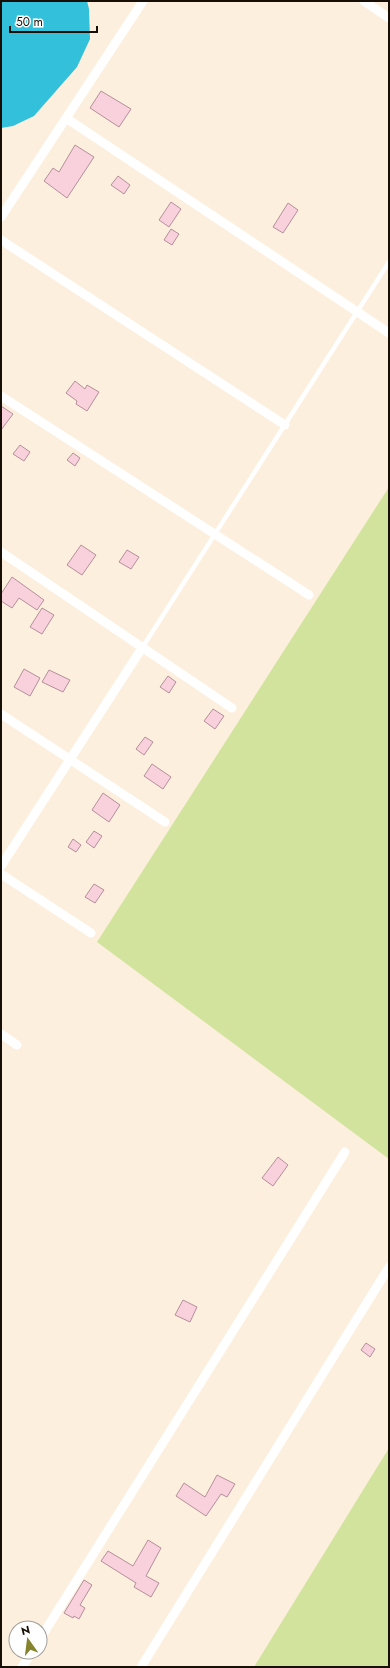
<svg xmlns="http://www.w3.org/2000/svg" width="390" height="1668" viewBox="0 0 390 1668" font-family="Jost,sans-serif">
	<rect width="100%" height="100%" fill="#fdefdd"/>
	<!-- green -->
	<g fill="#d1e39c">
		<polygon points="389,487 389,1159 97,942"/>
		<polygon points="389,1448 389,1667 254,1667"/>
	</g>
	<!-- water -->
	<polygon fill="#33c0da" points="1,1 87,1 89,9 90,39 77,67 34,116 13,126 1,128"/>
	<!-- building -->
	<g fill="#f9d1dd" stroke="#b48f9b">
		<polygon points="101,91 131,109 119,127 90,108"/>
		<polygon points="75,145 94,157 67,198 44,181 53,168 59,172"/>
		<polygon points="118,176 130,185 124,194 111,185"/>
		<polygon points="171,202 181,209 169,227 159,220"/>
		<polygon points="288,203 298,210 283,233 273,227"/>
		<polygon points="171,229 179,234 172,245 164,240"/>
		<polygon points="75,381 85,389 87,385 99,392 87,411 76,404 77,401 66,393"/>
		<polygon points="1,406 13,414 1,430"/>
		<polygon points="20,445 30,452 24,461 13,454"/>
		<polygon points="73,453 80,458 75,466 67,460"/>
		<polygon points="81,545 96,555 82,575 67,565"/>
		<polygon points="127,550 139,557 131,569 119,562"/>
		<polygon points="12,577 44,600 37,610 19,598 12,608 1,601 1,594"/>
		<polygon points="42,608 54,615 42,634 30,627"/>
		<polygon points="24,669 40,678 30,696 14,687"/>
		<polygon points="49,670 70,680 63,692 42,682"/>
		<polygon points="168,676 176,682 169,693 160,687"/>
		<polygon points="213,709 224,716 215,729 204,721"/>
		<polygon points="145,737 153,742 144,755 136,749"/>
		<polygon points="152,764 171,777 163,789 144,776"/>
		<polygon points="103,793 120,805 109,822 92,810"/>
		<polygon points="94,831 102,836 94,848 86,842"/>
		<polygon points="73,839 81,845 76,852 68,847"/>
		<polygon points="94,884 104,890 95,903 85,897"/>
		<polygon points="278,1157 288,1165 273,1186 262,1178"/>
		<polygon points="183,1300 197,1307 190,1322 175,1315"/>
		<polygon points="366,1343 375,1349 370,1357 361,1350"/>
		<polygon points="217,1475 235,1484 227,1497 221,1494 206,1516 176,1496 184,1483 205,1497"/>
		<polygon points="148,1540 161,1548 146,1576 159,1583 151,1597 134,1587 136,1583 101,1561 108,1551 133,1566"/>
		<polygon points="84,1580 92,1585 80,1605 85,1608 79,1619 74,1616 73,1618 64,1613"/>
	</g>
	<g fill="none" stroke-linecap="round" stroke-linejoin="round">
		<!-- service -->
		<polyline stroke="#fff" stroke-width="4.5" points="142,648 389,262"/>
		<!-- minor -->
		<g stroke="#fff" stroke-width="9">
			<polyline points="364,1 389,18"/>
			<polyline points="66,118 389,333"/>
			<polyline points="1,217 143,1"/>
			<polyline points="1,240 285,425"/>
			<polyline points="1,396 309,595"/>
			<polyline points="1,552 232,708"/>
			<polyline points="1,714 165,822"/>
			<polyline points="1,866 142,648"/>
			<polyline points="1,874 91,933"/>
			<polyline points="1,1034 17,1045"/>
			<polyline points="40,1639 345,1152"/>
			<polyline points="22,1667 32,1652"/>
			<polyline points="141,1667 389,1267"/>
		</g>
	</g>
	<!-- border -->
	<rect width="390" height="1668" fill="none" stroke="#170f05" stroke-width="4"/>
	<!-- north arrow -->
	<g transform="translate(28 1640) rotate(346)"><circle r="19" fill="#ffffff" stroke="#a29f9b"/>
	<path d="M0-3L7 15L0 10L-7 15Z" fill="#85832c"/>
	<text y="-6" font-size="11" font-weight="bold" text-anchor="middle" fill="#170f05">N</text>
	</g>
	<!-- scale -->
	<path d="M10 26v6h87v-6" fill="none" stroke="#170f05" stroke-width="2"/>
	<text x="16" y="26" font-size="12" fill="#170f05" stroke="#ffffff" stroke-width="3" paint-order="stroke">50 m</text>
</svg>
